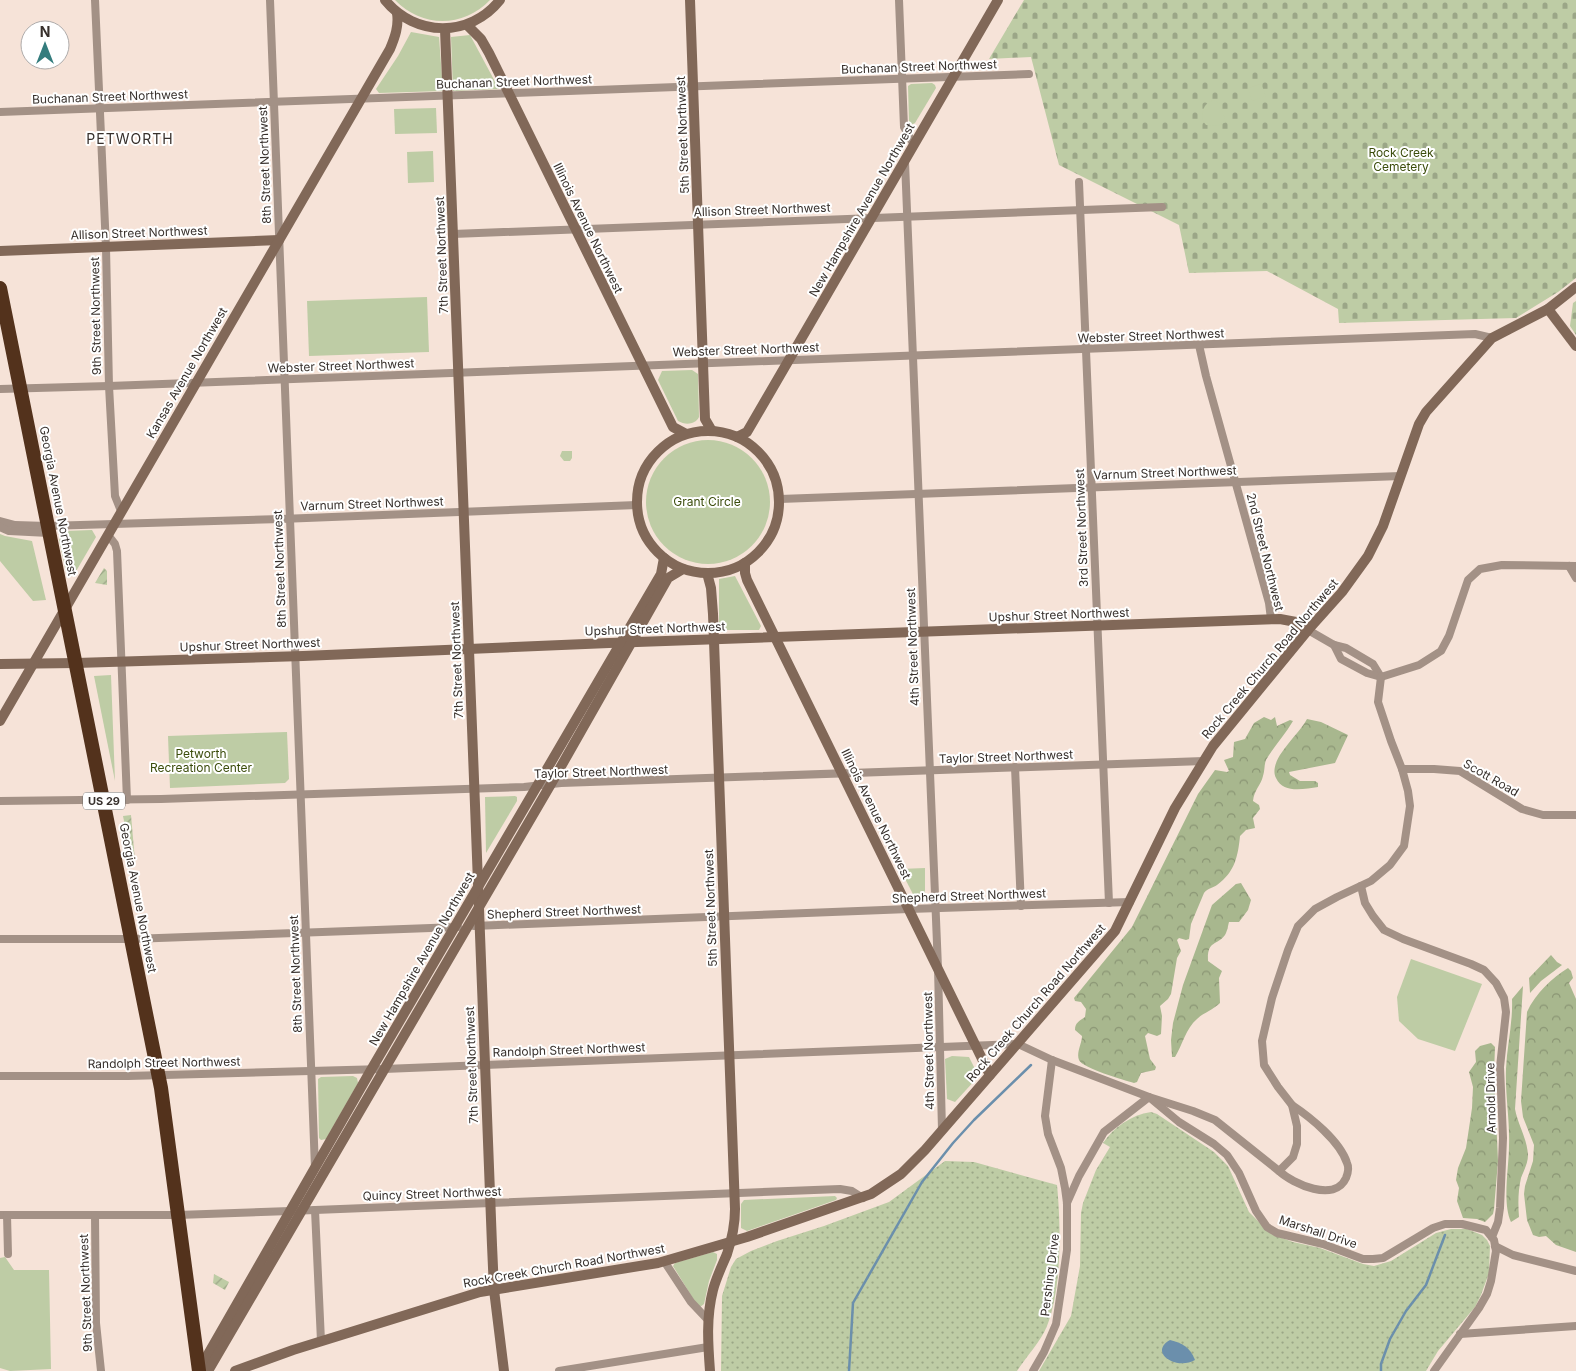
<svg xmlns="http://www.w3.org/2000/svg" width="1576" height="1371" viewBox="0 0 1576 1371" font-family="Inter,sans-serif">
	<defs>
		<pattern id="grass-dots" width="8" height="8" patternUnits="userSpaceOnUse" patternTransform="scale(1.25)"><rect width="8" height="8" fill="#becca5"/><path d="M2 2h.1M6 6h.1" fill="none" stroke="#9ba687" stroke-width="1.8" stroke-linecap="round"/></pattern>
		<pattern id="forest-crowns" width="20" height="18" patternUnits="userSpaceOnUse" patternTransform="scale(1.25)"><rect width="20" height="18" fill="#a8b78e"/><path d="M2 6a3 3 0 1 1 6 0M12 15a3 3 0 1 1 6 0" fill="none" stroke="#8a9574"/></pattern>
		<pattern id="cemetery-stones" width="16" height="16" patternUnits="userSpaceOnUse" patternTransform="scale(1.25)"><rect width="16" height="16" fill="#becca5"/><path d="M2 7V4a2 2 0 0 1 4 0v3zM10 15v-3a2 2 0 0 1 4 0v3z" fill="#9ba687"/></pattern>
		<pattern id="garden-furrows" width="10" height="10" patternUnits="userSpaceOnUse" patternTransform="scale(1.25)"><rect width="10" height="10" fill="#becca5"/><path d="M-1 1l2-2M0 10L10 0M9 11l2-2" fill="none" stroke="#9ba687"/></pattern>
	</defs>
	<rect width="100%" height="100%" fill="#f6e3d8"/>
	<!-- grass -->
	<g fill="url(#grass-dots)">
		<path d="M1151,1112L1157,1114L1214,1152L1228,1166L1249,1212L1271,1234L1293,1242L1320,1248L1363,1264L1374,1266L1391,1261L1436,1233L1451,1229H1467L1482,1235L1487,1240L1490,1246L1489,1273L1481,1295L1475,1307L1438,1351L1426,1371H1039L1071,1316L1080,1266L1081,1213L1083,1203L1096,1170L1110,1147L1103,1143C1114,1127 1131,1115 1151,1112Z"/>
		<path d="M945,1161L974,1162L1057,1185C1061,1226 1062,1288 1047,1326C1041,1341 1026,1357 1017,1371H721L722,1296L731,1267L736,1259L751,1251L777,1241L824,1226L889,1202Z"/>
	</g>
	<!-- forest -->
	<g fill="url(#forest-crowns)">
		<path d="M1264,717L1271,720L1275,717L1277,726L1290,720L1293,721C1285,735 1274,746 1266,760C1264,765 1265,770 1263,776C1261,785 1254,790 1253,801L1259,805L1260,809L1253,818L1255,828L1246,830L1240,836C1238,856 1235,872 1217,885C1213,888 1208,888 1204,893L1191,924L1189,939L1186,940L1179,938L1177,940L1181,951L1177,958L1171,994L1168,999L1160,1006L1162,1016L1161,1034L1157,1036L1148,1033L1145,1036L1150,1059L1156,1067L1155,1070L1141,1073L1137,1082L1134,1083C1124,1080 1082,1068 1079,1060C1076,1053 1082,1043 1082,1036L1075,1030C1075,1023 1079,1021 1085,1017L1086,1009L1081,1002L1075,1001L1074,998L1132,927L1198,794L1215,770L1227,772L1229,771L1224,760L1233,757L1234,742L1245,739L1254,723Z"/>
		<path d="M1307,719L1321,722L1348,735L1335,763L1289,772L1290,775L1300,781H1315L1318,783V787C1304,789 1283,794 1276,778C1267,760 1299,735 1307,719Z"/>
		<path d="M1241,883L1251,900L1248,910L1239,922H1229C1228,926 1227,932 1225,935C1217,946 1207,940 1208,961L1222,971L1219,978L1220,1003C1213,1010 1203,1013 1197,1019C1186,1028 1182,1046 1175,1057H1172L1171,1040L1173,1023L1183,985L1212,905L1236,884Z"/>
		<polygon points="1551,955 1557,962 1562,965 1541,981 1530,993 1529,978"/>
		<path d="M1568,968L1571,971L1573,978L1569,983L1576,999V1252L1556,1245L1546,1236L1539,1237L1533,1235L1527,1220L1524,1194L1525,1186L1533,1161L1534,1145L1523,1117L1521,1101L1527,1012C1535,994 1552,978 1568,968Z"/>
		<path d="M1523,986L1515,1109C1518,1125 1527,1138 1528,1155C1528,1163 1524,1170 1521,1178C1518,1191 1518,1204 1519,1217L1511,1222C1502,1203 1509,1167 1509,1146C1510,1120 1505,1094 1506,1069C1507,1045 1513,1023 1512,999Z"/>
		<polygon points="1491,1043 1495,1047 1494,1073 1498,1161 1494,1209 1493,1214 1485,1222 1477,1219 1463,1218 1457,1201 1459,1188 1456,1180 1458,1168 1466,1148 1472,1108 1473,1087 1469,1072 1476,1062 1475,1051 1480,1046"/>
	</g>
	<!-- cemetery -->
	<g fill="url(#cemetery-stones)">
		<polygon points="1024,0 1576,0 1576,278 1558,292 1516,318 1339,323 1338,309 1267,271 1189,273 1179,225 1059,165 1031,57 989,59"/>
		<polygon points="1576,301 1576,335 1570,326 1573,303"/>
	</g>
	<!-- park -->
	<g fill="#becca5">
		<path d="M395,0H490C463,28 422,28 395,0Z"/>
		<polygon points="411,32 439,37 443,91 379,93 376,89 398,56"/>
		<polygon points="470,35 499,89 453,91 451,37"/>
		<polygon points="932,83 935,85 936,88 915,123 911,125 909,122 908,86 911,84"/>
		<polygon points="1261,84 1266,96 1252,101 1248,88"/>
		<path d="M1214,100L1220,104L1226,122L1217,126L1206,125L1202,120C1203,109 1203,104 1214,100Z"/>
		<polygon points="436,108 437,133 395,134 394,109"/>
		<polygon points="433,151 434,182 408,183 407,152"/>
		<polygon points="427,297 429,352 309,356 307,301"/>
		<path d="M692,370L698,374L699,417C695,425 685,425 678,421L658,380L662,371Z"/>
		<circle cx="708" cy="502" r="62"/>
		<polygon points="562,451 572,451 572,458 570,461 564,461 560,456"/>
		<polygon points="92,530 96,537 75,573 66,572 59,540 65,531"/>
		<polygon points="0,534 5,536 32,541 46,600 33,601 0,561"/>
		<polygon points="735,576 761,626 759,630 723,630 719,627 719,579"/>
		<polygon points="111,675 115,781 94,676"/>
		<polygon points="287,732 289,779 285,783 170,788 168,736"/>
		<polygon points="515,796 517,797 517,801 486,853 485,797"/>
		<polygon points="925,868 925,900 916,900 900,869"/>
		<polygon points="1411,959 1482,984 1455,1051 1418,1039 1399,1021 1397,997"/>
		<polygon points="952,1056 969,1057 976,1071 977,1078 955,1102 947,1099 945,1059"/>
		<polygon points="353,1076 357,1078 358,1083 326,1139 321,1140 319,1138 318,1079 321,1077"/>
		<polygon points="835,1196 837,1198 836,1200 747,1231 741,1228 741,1204 744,1200"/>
		<polygon points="713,1252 717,1254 717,1260 709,1281 704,1304 700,1307 697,1305 673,1266 675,1263"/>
		<polygon points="5,1257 14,1270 49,1270 51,1369 10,1371 0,1368 0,1258"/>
	</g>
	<!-- garden -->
	<g fill="url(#garden-furrows)">
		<polygon points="104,568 107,571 107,585 95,583"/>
		<polygon points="131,815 135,861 132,861 123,816"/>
		<polygon points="214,1274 229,1282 225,1290 213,1283"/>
	</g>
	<!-- water -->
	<path fill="#6b8fac" d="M1170,1340C1182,1343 1190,1347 1195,1360C1176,1371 1148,1352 1170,1340Z"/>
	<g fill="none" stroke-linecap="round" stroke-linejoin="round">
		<!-- stream -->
		<g stroke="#6b8fac" stroke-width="2.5">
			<polyline points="849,1371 853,1303 922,1182 953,1143 974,1120 1031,1065"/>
			<polyline points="1381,1371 1381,1364 1390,1339 1406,1311 1426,1285 1445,1235"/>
		</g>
		<!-- street -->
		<g stroke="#a39186" stroke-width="8">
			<polyline points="95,0 106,248 109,386 115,496 121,511"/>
			<polyline points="270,0 315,1168"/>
			<polyline points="899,0 904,127 914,145"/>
			<polyline points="0,112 1029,74"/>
			<polyline points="905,162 938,968 942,1130"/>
			<polyline points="1079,182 1109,903"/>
			<polyline points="453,234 1162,207"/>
			<polyline points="1199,345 1206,376 1269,603 1271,619"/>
			<polyline points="0,389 109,386 1475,334 1492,338"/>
			<polyline points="780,499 1401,476"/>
			<polyline points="0,521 15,525 47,526 281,519 637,505"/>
			<polyline points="0,527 9,531 49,533"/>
			<polyline points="108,535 115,544 117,551 127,800"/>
			<polyline points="1569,566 1576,578"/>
			<polyline points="1308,630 1334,645 1346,648 1373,664 1381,677"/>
			<polyline points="1334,645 1341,659 1367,673 1381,677"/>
			<polyline points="1381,677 1419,665 1441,651 1449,636 1468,580 1480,569 1502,565 1576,566"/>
			<polyline points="1015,767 1021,906"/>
			<polyline points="1402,769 1434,769 1460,771 1522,809 1543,815 1576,815"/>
			<polyline points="0,801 161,799 524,787 561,783 1204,761"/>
			<polyline points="1361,886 1365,903 1373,916 1384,930 1403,939 1471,964 1484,970 1496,983 1504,998 1506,1012 1500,1067 1503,1138 1500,1208 1498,1222 1492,1237"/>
			<polyline points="474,926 909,909 1130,902"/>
			<polyline points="0,939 131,939 458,927"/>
			<polyline points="0,1076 128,1076 384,1069 1018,1044 1052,1060 1149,1097 1179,1122 1214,1144 1227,1155 1239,1173 1256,1211 1267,1227 1277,1233 1323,1244 1363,1259 1373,1259 1383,1258 1433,1228 1445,1224 1462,1224 1486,1230 1494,1240 1496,1251 1491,1281 1487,1294 1479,1308 1434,1371"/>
			<path d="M1279,1171C1293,1184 1335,1203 1346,1178C1348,1173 1349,1167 1347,1163C1340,1141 1310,1117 1292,1105"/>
			<polyline points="1067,1203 1079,1176 1104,1132 1149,1097 1193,1111 1215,1120 1279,1171 1293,1157 1297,1144 1297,1126 1292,1105 1278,1087 1264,1065 1262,1041 1272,998 1288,950 1298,926 1315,909 1337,897 1371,881 1390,865 1404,846 1410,806 1408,791 1402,769 1391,741 1378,702 1381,677"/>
			<polyline points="315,1210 321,1341"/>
			<polyline points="0,1215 178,1215 290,1211 840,1189 852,1191 863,1198"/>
			<polyline points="7,1215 8,1254"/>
			<polyline points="95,1215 96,1323 101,1371"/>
			<polyline points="1495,1246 1513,1255 1576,1271"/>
			<polyline points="664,1261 691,1302 708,1320"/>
			<polyline points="1460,1334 1576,1326"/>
			<polyline points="559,1371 708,1347"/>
			<polyline points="1033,1371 1044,1352 1056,1324 1067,1250 1067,1203 1065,1188 1061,1168 1048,1134 1045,1116 1052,1060"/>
		</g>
		<!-- secondary -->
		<g stroke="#816858" stroke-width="10">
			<path d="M385,0C415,37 470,38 500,0"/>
			<polyline points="690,0 705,419 712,431"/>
			<polyline points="467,25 481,39 489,53 673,427 686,434"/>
			<polyline points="445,29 492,1245 494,1290 504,1371"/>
			<polyline points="0,251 279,240"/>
			<polyline points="1548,309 1576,346"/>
			<circle cx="708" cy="502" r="71"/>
			<polyline points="737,437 747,432 998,0"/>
			<polyline points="745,563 745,573 747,580 990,1075"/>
			<path d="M707,573L711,588L713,614L735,1209C735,1225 732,1239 727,1254C722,1266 716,1278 713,1290C706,1317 708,1344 710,1371"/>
			<polyline points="0,664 76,663 303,656 609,643 1280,619 1296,622 1308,630"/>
			<path d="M0,721L390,49C395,37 399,26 397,13"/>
			<polyline points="199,1370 371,1070 661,574 664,558"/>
			<polyline points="208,1371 551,784 668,578 683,569"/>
			<polyline points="235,1371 293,1350 480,1292 658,1263 747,1237 871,1194 901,1174 925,1150 1115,931 1175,808 1213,746 1308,630 1342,592 1368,556 1383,526 1419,424 1426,412 1492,338 1548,309 1576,287"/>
		</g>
		<!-- highway -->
		<polyline stroke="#53321c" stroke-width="14" points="0,288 161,1088 199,1371"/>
	</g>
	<g text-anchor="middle" stroke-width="4" stroke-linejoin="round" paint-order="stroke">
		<!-- shield labels -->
		<rect fill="#fff" stroke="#736e6b" stroke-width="1" x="83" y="792.5" width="42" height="17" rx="4"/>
		<g font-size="11" font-weight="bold" fill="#37302c">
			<text x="104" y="805">US 29</text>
		</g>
		<!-- street labels -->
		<g font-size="12" fill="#37302c" stroke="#fff">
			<text transform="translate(919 67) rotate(-2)" y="4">Buchanan Street Northwest</text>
			<text transform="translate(514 82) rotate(-2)" y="4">Buchanan Street Northwest</text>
			<text transform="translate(110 97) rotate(-2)" y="4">Buchanan Street Northwest</text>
			<text transform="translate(683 135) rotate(-92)" y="4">5th Street Northwest</text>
			<text transform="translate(265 165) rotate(-92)" y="4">8th Street Northwest</text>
			<text transform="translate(762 210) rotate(-2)" y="4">Allison Street Northwest</text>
			<text transform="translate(862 210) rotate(-60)" y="4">New Hampshire Avenue Northwest</text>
			<text transform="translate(588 228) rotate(64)" y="4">Illinois Avenue Northwest</text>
			<text transform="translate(139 233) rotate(-2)" y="4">Allison Street Northwest</text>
			<text transform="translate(442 255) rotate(-92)" y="4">7th Street Northwest</text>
			<text transform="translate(96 316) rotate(-91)" y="4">9th Street Northwest</text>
			<text transform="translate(1151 336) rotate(-2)" y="4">Webster Street Northwest</text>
			<text transform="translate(746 350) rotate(-2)" y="4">Webster Street Northwest</text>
			<text transform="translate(341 366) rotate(-2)" y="4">Webster Street Northwest</text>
			<text transform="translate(187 373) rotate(-60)" y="4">Kansas Avenue Northwest</text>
			<text transform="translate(1165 473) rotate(-2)" y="4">Varnum Street Northwest</text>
			<text transform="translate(58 501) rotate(79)" y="4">Georgia Avenue Northwest</text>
			<text transform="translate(372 504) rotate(-2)" y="4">Varnum Street Northwest</text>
			<text transform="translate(1082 528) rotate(-92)" y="4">3rd Street Northwest</text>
			<text transform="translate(1265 552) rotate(76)" y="4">2nd Street Northwest</text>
			<text transform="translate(280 569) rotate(-92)" y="4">8th Street Northwest</text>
			<text transform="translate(1059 615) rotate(-2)" y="4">Upshur Street Northwest</text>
			<text transform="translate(655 629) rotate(-2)" y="4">Upshur Street Northwest</text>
			<text transform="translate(250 645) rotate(-2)" y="4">Upshur Street Northwest</text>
			<text transform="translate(913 647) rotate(-92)" y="4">4th Street Northwest</text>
			<text transform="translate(1270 659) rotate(-50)" y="4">Rock Creek Church Road Northwest</text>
			<text transform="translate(457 660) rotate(-92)" y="4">7th Street Northwest</text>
			<text transform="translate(1006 757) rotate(-2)" y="4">Taylor Street Northwest</text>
			<text transform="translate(601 772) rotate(-2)" y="4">Taylor Street Northwest</text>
			<text transform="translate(1491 778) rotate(30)" y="4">Scott Road</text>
			<text transform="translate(876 814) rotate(64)" y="4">Illinois Avenue Northwest</text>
			<text transform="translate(969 896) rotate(-2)" y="4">Shepherd Street Northwest</text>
			<text transform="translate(138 898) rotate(79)" y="4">Georgia Avenue Northwest</text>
			<text transform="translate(711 908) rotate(-92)" y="4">5th Street Northwest</text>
			<text transform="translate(564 912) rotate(-2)" y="4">Shepherd Street Northwest</text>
			<text transform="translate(422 959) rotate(-60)" y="4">New Hampshire Avenue Northwest</text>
			<text transform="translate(296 974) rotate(-92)" y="4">8th Street Northwest</text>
			<text transform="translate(1036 1003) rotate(-49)" y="4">Rock Creek Church Road Northwest</text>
			<text transform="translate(569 1050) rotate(-2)" y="4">Randolph Street Northwest</text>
			<text transform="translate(929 1051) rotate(-91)" y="4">4th Street Northwest</text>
			<text transform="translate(164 1063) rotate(-1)" y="4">Randolph Street Northwest</text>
			<text transform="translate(472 1065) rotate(-92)" y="4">7th Street Northwest</text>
			<text transform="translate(1491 1098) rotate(-91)" y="4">Arnold Drive</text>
			<text transform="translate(432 1194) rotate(-2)" y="4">Quincy Street Northwest</text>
			<text transform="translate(1318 1232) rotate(18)" y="4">Marshall Drive</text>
			<text transform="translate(564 1266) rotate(-10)" y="4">Rock Creek Church Road Northwest</text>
			<text transform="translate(1050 1275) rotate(-83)" y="4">Pershing Drive</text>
			<text transform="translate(86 1293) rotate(-92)" y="4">9th Street Northwest</text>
		</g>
		<!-- park labels -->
		<g font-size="12" fill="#3b4c0b" stroke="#fff">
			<text x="1401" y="157">Rock Creek<tspan x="1401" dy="14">Cemetery</tspan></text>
			<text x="707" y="506">Grant Circle</text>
			<text x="201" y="758">Petworth<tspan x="201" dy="14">Recreation Center</tspan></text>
		</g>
		<!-- neighbourhood labels -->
		<g font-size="14" letter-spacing="1" fill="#37302c" stroke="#fff">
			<text x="130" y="144">PETWORTH</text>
		</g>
	</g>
	<!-- north arrow -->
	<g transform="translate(45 45)"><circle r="24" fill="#ffffff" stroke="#afacab"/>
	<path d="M0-4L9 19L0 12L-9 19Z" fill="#337c7d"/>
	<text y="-8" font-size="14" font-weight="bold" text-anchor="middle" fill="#37302c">N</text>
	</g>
</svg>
